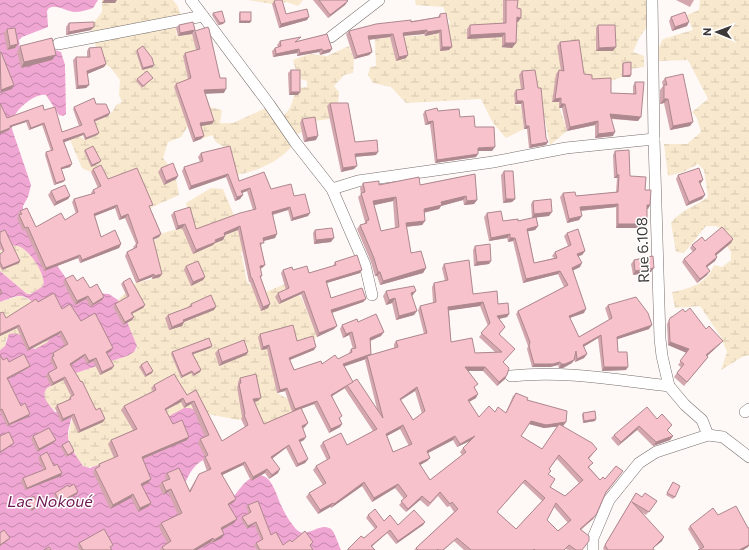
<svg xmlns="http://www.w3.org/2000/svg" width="749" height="550" viewBox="0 0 749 550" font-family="Commissioner,sans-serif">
	<defs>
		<pattern id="wetland-marsh" width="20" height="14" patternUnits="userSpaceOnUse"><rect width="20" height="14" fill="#f8e8cd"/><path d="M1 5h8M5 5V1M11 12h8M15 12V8" fill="none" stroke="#d6c8b1"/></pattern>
		<pattern id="water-waves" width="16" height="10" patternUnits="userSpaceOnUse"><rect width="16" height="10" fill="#f0a6d2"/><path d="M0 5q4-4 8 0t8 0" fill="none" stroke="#c488ab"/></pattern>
	</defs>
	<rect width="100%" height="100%" fill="#fef8f7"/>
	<!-- wetland -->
	<g fill="url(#wetland-marsh)">
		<path d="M102,0H173L177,5L184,23L175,25L177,36L192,34L196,48L193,54L206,106L222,110L220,123H233L266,108L292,146C279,162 254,173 234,175L227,149L216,142L212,135L201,139L188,126L181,137L168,142L163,158L170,167L164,185L176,179L179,195L150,208L143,190L106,182L99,168L91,172L82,168L70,140L80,136L85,140L94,122C104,118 112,116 116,105L122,102L119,95L120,80L111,68L102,62L92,37L91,26L102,12Z"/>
		<polygon points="248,0 303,0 298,6 287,2 272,4"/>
		<path d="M415,0H647L650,22L639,38L633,52L644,56V67L630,69L622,64V77L608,82L557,75L553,102H559C559,109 565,122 567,131L550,145L539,91L515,104L521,106L524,129L506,138L493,123L481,99L406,103L391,87L373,83L368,75L370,67L376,66L375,39C399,36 423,36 446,32L450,22L443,7L416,5Z"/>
		<path d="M700,0H749V355L742,357L721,370L727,352L721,337L700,306L675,308L672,292C690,289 707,283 714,265L722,267L731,260V252L722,238L725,233L717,226H706L684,253L676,252L671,223C679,211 696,206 708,197L704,170L698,164L683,172L668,176L664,144H687L701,132L697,118L692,112L708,99L688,60L659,61V47L663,39L693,30L687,15L699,10Z"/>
		<path d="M349,46L354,59L353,73L344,75L334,86L339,92L337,113L329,119L300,123L302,132L297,134L282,117C295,106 290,101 298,88L307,87V81L298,78L293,60L310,54L327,56Z"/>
		<path d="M211,188L223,189L248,249L241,252L247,282L252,286L261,310L263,293L293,281L305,306L317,337L272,369L277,393L288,399L292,412L261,428L255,413L239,420L202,413L171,415L153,426L146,445C130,452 99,471 83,466L76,456L68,437L72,419C61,414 36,403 47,388L76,373L127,356L137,349L118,300L136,283L160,277L151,243L159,237L160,234L191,225L186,203Z"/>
		<path d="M11,245C14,245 17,245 20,246C31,253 47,274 43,286L34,293L27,294L0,271V250Z"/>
		<path d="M19,296C38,299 43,320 51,335C46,358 19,344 6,339L5,346L0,350V302Z"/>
	</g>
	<!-- water -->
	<path fill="url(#water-waves)" d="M0,0H98L93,8C87,10 81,12 74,12C65,11 57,4 49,8L47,11L48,27L22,37L19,40L20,50L52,49L61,52L65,65L66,114L63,116L59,115L46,95C36,92 16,109 13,119C12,122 12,126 12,129L31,185L28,197L23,206V212L34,233L68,281L93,293L109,294L118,300L137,346L134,352L127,356L76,373L47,388C40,397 49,404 55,412L71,415C72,422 68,427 68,434C67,445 77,457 83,466L90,468L143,449L153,426L171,415L184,408H190L202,413L209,458C194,461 185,479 183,493L234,496C239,490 244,482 251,478C271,466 276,496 282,507C285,514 291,524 297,530C307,540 321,520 332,530C336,535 338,544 341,550H0V350L5,346L9,334C27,331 23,346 35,349L48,342L51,335C45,323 35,294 18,296C12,297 6,300 0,302V271L27,294H31L43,286C47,275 29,249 18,246C12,244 6,248 0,250Z"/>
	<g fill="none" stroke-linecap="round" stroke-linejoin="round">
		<!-- street casing -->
		<g stroke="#776f6d" stroke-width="12">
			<g id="street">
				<polyline points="191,0 269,104 295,142 332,189 365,265 372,295"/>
				<polyline points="652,0 654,139 660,339 662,356 669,386 685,405 702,420 708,435 723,437 749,457"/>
				<polyline points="331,37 379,0"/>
				<polyline points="58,44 203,16"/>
				<polyline points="332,189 358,181 493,162 566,148 654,139"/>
				<path d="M511,376C563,370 617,380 669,386"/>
				<polyline points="745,412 749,409"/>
				<polyline points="593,550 593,538 609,500 639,463 656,452 708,435"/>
			</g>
		</g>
		<!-- street -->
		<use href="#street" stroke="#fff" stroke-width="11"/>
	</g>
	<!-- wall -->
	<g fill="#d4a7af" fill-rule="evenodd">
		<polygon points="313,0 347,0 345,5 328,18"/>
		<polygon points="503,0 518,0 517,8 518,22 517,22 516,43 512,48 502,47 502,37 467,39 467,29 470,25 503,23"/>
		<polygon points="676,0 694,0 690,7"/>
		<polygon points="274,1 286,14 307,20 279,28 272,4"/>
		<polygon points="240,12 250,23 239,23 239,14"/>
		<polygon points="213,13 223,24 218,25 212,15"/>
		<polygon points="440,14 449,50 440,51 439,33 425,36 424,34 403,36 406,58 396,61 390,37 369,40 372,52 369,55 354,59 346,34 349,31 438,17"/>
		<polygon points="671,17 687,26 672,31 669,21"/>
		<polygon points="69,23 91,30 66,35 66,27"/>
		<polygon points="179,25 195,30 192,34 178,36 176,28"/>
		<polygon points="598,25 613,51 596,51 596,28"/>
		<polygon points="7,29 18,44 15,48 7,50 4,33"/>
		<polygon points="195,31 220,78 224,93 205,93 214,121 212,124 201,126 204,136 201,139 193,142 174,87 176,84 188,79 183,56 185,53 196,50 192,34"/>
		<polygon points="327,34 330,52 320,55 319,52 297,56 297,53 273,57 272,51 275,48 278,47 277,45 280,41 298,41"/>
		<polygon points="560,42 584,74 592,79 611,93 633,94 633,86 635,82 638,121 611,119 613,136 595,138 595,125 567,131 562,108 559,108 559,102 552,102 556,74 559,70 561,71 557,46"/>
		<polygon points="20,46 52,60 21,68 17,52"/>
		<polygon points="89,48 106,64 104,67 87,74 89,85 86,88 76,89 73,60 76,57 87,57 87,51"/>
		<polygon points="137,50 153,67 142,70 136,52"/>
		<polygon points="623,63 631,75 630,77 622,77 622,64"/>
		<polygon points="291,70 298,95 289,95 288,73"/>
		<polygon points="522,71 546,145 529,148 527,129 524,129 521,104 515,104 514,93 516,90 521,89 519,75"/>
		<polygon points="153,78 142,88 136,81 137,79"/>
		<polygon points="665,78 690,126 670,130 664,103 660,104 660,90 663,86 662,82"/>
		<polygon points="0,103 7,118 44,110 62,132 79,126 73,109 74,107 96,104 108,116 94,122 99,133 97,135 85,140 83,135 64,142 70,167 61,169 65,180 63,182 54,185 45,155 46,152 51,151 42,125 29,130 26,122 10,127 9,130 0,134"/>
		<polygon points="330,103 355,142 376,155 355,157 354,169 341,172 327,106"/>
		<polygon points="425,111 438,111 460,117 475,127 492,151 478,151 476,157 435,163 430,124 425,125 423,114"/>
		<polygon points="302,119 316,140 304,142 300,123"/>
		<polygon points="85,150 99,163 91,167 84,151"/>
		<polygon points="615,151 630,176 645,190 650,205 648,209 647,209 647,224 644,228 616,228 616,207 581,211 579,220 567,223 560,197 563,193 576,196 616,192 617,178 614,178 613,155"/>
		<polygon points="201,153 239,181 294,196 308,216 291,221 288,210 273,215 275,238 263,241 261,246 265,265 262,268 260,269 261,278 270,304 268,308 261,311 250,282 249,282 238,230 225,235 223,240 215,243 213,245 193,254 182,228 176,230 171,215 174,212 196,229 253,210 247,191 242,193 240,199 235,201 226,177 189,190 182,171 184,167 200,162 198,157"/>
		<polygon points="161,168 178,176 176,179 164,185 158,172"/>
		<polygon points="93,169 150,208 161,234 159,237 153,240 160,277 152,279 152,277 136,283 125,256 127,252 134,248 133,247 136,244 125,218 119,220 115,208 95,216 101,237 121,244 119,248 80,263 78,258 44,271 25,230 23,231 17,218 19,216 18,214 20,211 36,227 65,220 76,214 72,202 74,199 92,194 91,193 93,190 98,188 91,172"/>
		<polygon points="504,171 515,199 512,202 503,203 501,175"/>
		<path d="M475,174L477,200L474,204L464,205L463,200L441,206L439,209L424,213L425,221L422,225L406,227L411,253L426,268L423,273L380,285L377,276H375L371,262L357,229L360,225L364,224L365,222L358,197L361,194L360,188L363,183L379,185H420ZM393,201L395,228L381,231L374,205Z"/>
		<polygon points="678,175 701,183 700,184 705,195 702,199 686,206 676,179"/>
		<polygon points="51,191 70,196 68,199 54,206 48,195"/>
		<polygon points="533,201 549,216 536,217 538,226 535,230 528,231 534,263 554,258 552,256 555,252 568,246 564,236 567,233 585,251 582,255 578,256 580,267 573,270 584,313 570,318 579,337 609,320 605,308 608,305 649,329 617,339 618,352 626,370 602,371 598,338 583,347 587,354 584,358 575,362 574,360 572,363 563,368 559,368 558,365 550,367 532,367 527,349 528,346 516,314 518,311 564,287 558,274 523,283 513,241 508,242 507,238 489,241 484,217 487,213 503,221 518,221 532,218 531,204"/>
		<polygon points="315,230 331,242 314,244 313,233"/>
		<polygon points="0,232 20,261 19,263 2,270 0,267 0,254 3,252 0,246"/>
		<polygon points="733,239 731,243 716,255 717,257 715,261 707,267 707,275 697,283 682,262 684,259 693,252 690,248 692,245 705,241"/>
		<polygon points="475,246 491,261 489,264 474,266 473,250"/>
		<polygon points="634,260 651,272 633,275 631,264"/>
		<polygon points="335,262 362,270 360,273 327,283 331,298 366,299 363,302 332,313 334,329 317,337 301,294 279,304 275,297 278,293 286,290 281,273 283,270 293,270 309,273 333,266"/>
		<path d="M444,264L473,294L498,304L509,314L507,317L499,319L505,327L499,334L512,352L503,362L507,375L505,379L497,386L483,371H468L475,388L476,398L469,402L479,417L495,412H506L513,396L516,393L527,400L566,422L563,426H562L597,449L589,459L590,466L589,467L600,480L620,475L606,493L596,515L593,519L581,530L582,550H568L566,549L565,550H464L454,541L444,550H414L416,548L454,512L450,506L447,507L438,496L428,507L420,500L406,512L399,505L404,499L395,488L372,502L362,486L331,508L330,507L318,514L306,497L309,493L323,485L313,470L316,466L327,460L320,446L323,442L347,445L373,431L345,389V388L332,396L342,424L340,427L329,433L314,404L301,409L305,427L303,428L304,440L300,442L308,459L305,463L296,467L286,448L272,458L278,473L269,479L265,473L251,481L243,465L222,475L234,502L229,505L237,519L234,523L222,530L224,534L222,538L212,543L211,542L197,550H160L162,547L167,543L159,527L161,523L178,515L168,492L163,495L159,486L162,482L166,480L165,476L167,473L189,491L199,474L207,471L203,460L205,457L198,443L200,439L205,437L191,404L184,408L181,402L166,410L173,424L187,440L143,459L151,479L148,483L142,486L151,503L149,506L138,512L131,498L110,509L93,472L99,464L114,458L108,444L111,440L133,430L121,410L124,406L153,391L151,388L154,385L187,395L196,390L222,441L245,427L241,419L242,417L237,387L238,385V382L240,378L258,401L254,402L264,424L292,412L285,391L277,393L267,349L261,350L258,337L260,334L297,341L314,350L290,360L294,370L322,364L338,359L349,354V353L351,349H353L349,335L343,338L340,329L342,325L358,322L381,336L370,340L371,354V355L394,348V344L396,341L424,334L418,310L420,306L433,303L432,287L434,283L445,281L442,268ZM480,306L488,326L479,337L495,352L475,353L451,342L449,310ZM366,359L365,360L377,409L352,382L344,366ZM415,391L422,414L413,420L401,400ZM529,424L544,428L558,426L542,449L521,436ZM400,429L409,446L393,452L387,436ZM453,440L457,447L470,441L463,448L460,452L462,455L430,480L420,465L427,461L430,458L428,453ZM557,459L579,483L565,496L550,487L548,475L549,469ZM523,483L542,501L516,529L497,512ZM554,507L568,523L558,531L547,520Z"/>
		<polygon points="186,266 205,277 203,280 191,286 184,270"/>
		<polygon points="65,279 77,281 90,288 102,300 90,307 86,299 75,305 63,282"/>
		<polygon points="123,282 145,305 143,308 132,314 134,317 132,320 123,325 113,307 115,304 127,297 121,284"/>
		<polygon points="386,291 412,296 414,315 396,320 392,303 386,305 383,296"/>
		<polygon points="38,302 62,309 81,321 111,351 107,354 112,369 100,375 93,361 87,364 83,357 71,365 103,422 78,433 71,417 61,422 55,408 57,405 68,400 71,396 63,380 51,386 46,376 48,373 55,369 50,360 52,357 51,356 53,353 65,346 59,334 27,351 17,328 0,336 0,313 6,318"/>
		<polygon points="191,304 214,310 184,322 182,326 169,330 165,318 168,315 189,307 188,307"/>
		<polygon points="685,312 706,329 720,344 707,356 708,357 705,361 684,386 674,377 681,367 678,365 687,353 668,345 667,324 671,317 672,317"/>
		<polygon points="212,346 210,348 193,354 200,372 193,376 191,373 181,378 171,354 172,352"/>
		<polygon points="218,350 248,352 246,355 219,366 215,353"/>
		<polygon points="3,360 30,366 28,368 8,379 21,406 28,417 7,426 0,411"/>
		<polygon points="141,365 152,373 145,377 139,367"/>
		<polygon points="583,413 596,419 595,421 583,423 582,415"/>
		<polygon points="657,419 670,428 667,431 673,436 670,440 653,446 637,430 618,446 611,438 614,435"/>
		<polygon points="33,436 56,440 53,443 37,452 31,439"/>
		<polygon points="62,445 74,451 73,453 66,457 61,447"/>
		<polygon points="40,456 62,473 61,476 25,490 21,481 23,478 43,470 38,458"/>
		<polygon points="673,482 675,497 673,499 666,495"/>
		<polygon points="69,487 77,494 59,504 54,495 55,493"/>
		<polygon points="634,496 642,497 657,501 646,515 641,512 662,541 653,548 654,550 604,550 603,548"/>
		<polygon points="27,500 38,507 31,511 25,502"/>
		<polygon points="248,505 271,535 283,545 292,542 312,544 310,545 313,550 257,550 254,546 256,543 261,540 254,524 247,529 241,519 242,517 249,513 246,507"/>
		<polygon points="368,515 384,521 398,525 425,522 423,525 396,544 387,533 372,546 375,550 347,550 361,536 364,538 375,529 366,518"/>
		<polygon points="718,515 748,528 749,528 749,546 748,547 743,550 698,550 700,549 688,529 690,526"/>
		<polygon points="79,543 110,548 112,550 79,550 77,546"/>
	</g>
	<!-- shaded-wall -->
	<g fill="#ad888e">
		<polygon points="104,0 117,0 115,3 102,3"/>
		<polygon points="348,1 345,5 328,18 330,15"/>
		<polygon points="309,17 307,20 279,28 281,24"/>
		<polygon points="517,17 521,18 518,22 514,22"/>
		<polygon points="240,21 251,21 250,23 239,23"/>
		<polygon points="225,22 223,24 218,25 220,23"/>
		<polygon points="689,22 687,26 672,31 675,27"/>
		<polygon points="94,27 91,30 66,35 69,32"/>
		<polygon points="195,30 192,34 178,36 180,33"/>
		<polygon points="427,30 424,34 400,36 403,33"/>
		<polygon points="441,30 439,33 425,36 427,32"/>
		<polygon points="505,33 502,37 467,39 470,35"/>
		<polygon points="393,34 390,37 365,40 368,36"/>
		<polygon points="505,43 516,43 512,48 502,47"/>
		<polygon points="18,44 15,48 7,50 10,46"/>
		<polygon points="442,47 452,47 449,50 440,51"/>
		<polygon points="616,47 613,51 596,51 599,48"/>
		<polygon points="299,49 297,53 273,57 276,54"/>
		<polygon points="322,49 319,52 297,56 300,53"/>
		<polygon points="332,49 330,52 320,55 323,51"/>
		<polygon points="372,52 369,55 354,59 357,56"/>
		<polygon points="56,55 52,60 21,68 24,62"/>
		<polygon points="408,55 406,58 396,61 399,57"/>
		<polygon points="106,64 104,67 85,75 87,71"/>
		<polygon points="154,65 153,67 142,70 143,68"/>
		<polygon points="631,75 630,77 622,77 623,76"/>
		<polygon points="14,85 12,89 0,93 1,90"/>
		<polygon points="89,85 86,88 76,89 78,86"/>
		<polygon points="226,89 224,93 202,94 204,90"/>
		<polygon points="291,92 300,92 298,95 289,95"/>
		<polygon points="561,98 559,102 552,102 555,99"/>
		<polygon points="664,99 668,99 664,103 660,104"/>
		<polygon points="517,101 523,101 521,104 515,104"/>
		<polygon points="561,104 565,104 562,108 559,108"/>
		<polygon points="110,113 108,116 92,122 94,120"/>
		<polygon points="610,114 641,117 638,121 607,118"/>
		<polygon points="28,120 26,122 8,128 10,126"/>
		<polygon points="214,121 212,124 197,127 200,123"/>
		<polygon points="433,121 430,124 425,125 428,122"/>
		<polygon points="598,121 595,125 567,131 570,127"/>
		<polygon points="693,122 690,126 670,130 673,126"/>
		<polygon points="44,123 42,125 29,130 31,128"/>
		<polygon points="526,126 529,126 527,129 524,129"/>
		<polygon points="10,128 9,130 0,134 0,132"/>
		<polygon points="615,132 613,136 595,138 598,134"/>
		<polygon points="84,133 83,135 62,143 63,140"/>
		<polygon points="99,133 97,135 85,140 86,138"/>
		<polygon points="204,136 201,139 193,142 195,138"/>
		<polygon points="318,136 316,140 304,142 307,138"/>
		<polygon points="548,142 546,145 529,148 531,145"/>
		<polygon points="495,147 492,151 476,151 478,148"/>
		<polygon points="378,152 376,155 352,157 355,154"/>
		<polygon points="478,154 476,157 435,163 437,160"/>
		<polygon points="101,161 99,163 91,167 92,165"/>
		<polygon points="72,164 70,167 59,170 61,168"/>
		<polygon points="357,166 354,169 341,172 343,168"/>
		<polygon points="228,174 226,177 189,190 191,186"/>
		<polygon points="617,175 619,175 617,178 614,178"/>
		<polygon points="178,176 176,179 164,185 166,181"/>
		<polygon points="65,180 63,182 54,185 56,183"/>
		<polygon points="703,180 701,183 696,185 699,181"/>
		<polygon points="250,188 247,191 239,194 241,191"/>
		<polygon points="243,195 240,199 235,201 237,197"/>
		<polygon points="705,195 702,199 686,206 689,202"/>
		<polygon points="70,196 68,199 54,206 56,202"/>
		<polygon points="466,196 463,200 441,206 439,209 421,213 424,209 441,202"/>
		<polygon points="396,197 393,201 370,206 373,201"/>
		<polygon points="506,199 515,199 512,202 503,203"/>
		<polygon points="477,200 474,204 464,205 467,201"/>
		<polygon points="618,204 616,207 577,211 580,207"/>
		<polygon points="117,205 115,208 92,217 94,214"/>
		<polygon points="647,205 650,205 648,209 644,208"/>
		<polygon points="290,207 288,210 270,215 272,212"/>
		<polygon points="552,212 549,216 532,218 534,214"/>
		<polygon points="310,213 308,216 291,221 293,218"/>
		<polygon points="128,214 125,218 119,220 121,217"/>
		<polygon points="582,216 579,220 567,223 569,219"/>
		<polygon points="425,221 422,225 403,227 406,223"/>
		<polygon points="185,224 182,228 176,230 178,226"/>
		<polygon points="618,224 647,224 644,228 616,228"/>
		<polygon points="240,226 238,230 222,236 224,233"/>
		<polygon points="538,226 535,230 525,232 527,229"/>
		<polygon points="161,234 159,237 150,241 153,238"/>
		<polygon points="277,234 275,238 260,242 263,238"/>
		<polygon points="510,234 507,238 489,241 491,238"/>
		<polygon points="225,236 223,240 215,243 213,245 193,254 196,250 215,240"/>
		<polygon points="334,238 331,242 314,244 316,240"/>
		<polygon points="510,238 515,238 513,241 508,242"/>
		<polygon points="733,239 731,243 713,258 715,254"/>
		<polygon points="121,244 119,248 80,263 82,260"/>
		<polygon points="585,251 582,255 575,257 577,254"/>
		<polygon points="80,255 78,258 44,271 46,268"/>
		<polygon points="717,257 715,261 703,270 706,266"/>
		<polygon points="20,261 19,263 2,270 3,268"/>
		<polygon points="491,261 489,264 474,266 477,262"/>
		<polygon points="582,263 580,267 570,272 572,268"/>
		<polygon points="265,265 262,268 257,269 260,266"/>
		<polygon points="426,268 423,273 380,285 383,281"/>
		<polygon points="654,268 651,272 633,275 635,271"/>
		<polygon points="362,270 360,273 323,284 326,281"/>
		<polygon points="560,271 558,274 523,283 526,279"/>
		<polygon points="710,271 707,275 697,283 700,279"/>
		<polygon points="378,272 380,272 377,276 375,276"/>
		<polygon points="154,274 152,277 136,283 139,280"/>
		<polygon points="162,274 160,277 152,279 154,276"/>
		<polygon points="205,277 203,280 191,286 193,282"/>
		<polygon points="304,291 301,294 279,304 281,301"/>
		<polygon points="416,291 412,296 408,297 411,293"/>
		<polygon points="88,296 86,299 75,305 77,301"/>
		<polygon points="104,297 102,300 90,307 93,304"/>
		<polygon points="395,298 392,303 386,305 389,300"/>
		<polygon points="366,299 363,302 328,314 331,310"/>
		<polygon points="483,302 480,306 446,311 448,307"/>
		<polygon points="270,304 268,308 261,311 263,307"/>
		<polygon points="145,305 143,308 129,315 131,313"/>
		<polygon points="216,307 214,310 181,323 184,322 182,326 169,330 172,327 183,320"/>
		<polygon points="586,309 584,313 566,319 569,316"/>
		<polygon points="417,311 414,315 396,320 399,316"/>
		<polygon points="509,314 507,317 494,320 497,316"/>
		<polygon points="134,317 132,320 123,325 125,322"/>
		<polygon points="19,325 17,328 0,336 0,334"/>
		<polygon points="652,325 649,329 615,340 617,337"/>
		<polygon points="337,326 334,329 317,337 319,333"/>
		<polygon points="61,331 59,334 27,351 29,348"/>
		<polygon points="352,332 349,335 343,338 346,334"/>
		<polygon points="384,332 381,336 368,342 370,338"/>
		<polygon points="601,335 598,338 580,349 583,345"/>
		<polygon points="723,341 720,344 704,359 706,355"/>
		<polygon points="670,342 689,349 687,353 668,345"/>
		<polygon points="269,345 267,349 261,350 263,347"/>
		<polygon points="212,346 210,348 191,355 192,353"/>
		<polygon points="316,347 314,350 287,361 289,358"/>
		<polygon points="113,348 111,351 104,355 106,352"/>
		<polygon points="248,352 246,355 219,366 222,362"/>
		<polygon points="85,354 83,357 68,367 70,364"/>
		<polygon points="371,354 369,357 367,356 366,359 340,368 343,364"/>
		<polygon points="587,354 584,358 575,362 577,359"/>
		<polygon points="96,358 93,361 87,364 89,361"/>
		<polygon points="574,360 572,363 563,368 559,368 561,364"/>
		<polygon points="560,362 558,365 550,367 532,367 534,364"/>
		<polygon points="30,366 28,368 6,380 7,378"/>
		<polygon points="114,366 112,369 100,375 102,372"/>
		<polygon points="465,367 485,367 483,371 463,371"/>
		<polygon points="604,367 628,367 626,370 602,371"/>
		<polygon points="201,370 200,372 193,376 194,374"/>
		<polygon points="153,371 152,373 145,377 146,375"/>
		<polygon points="192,371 191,373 181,378 182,376"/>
		<polygon points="507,375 505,379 497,386 499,382"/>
		<polygon points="65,377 63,380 51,386 53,383"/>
		<polygon points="347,385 345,388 329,398 331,395"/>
		<polygon points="417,387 415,391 397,402 400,399"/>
		<polygon points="287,388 285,391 277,393 280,390"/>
		<polygon points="478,394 476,398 465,404 468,400"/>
		<polygon points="183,398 181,402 162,412 165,409"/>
		<polygon points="261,398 258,401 250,403 253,399"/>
		<polygon points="194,401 191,404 184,408 186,404"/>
		<polygon points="317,401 314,404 292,412 295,409"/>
		<polygon points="30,414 28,417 7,426 9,424"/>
		<polygon points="74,414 71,417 61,422 63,419"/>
		<polygon points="105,419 103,422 78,433 80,430"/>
		<polygon points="596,419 595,421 583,423 584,421"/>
		<polygon points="531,421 566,422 563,426 544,428 529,424"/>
		<polygon points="308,423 305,427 299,430 302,426"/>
		<polygon points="342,424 340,427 329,433 331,429"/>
		<polygon points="403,425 400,429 383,438 386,434"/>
		<polygon points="639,426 637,430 618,446 621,442"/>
		<polygon points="455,436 453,440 424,455 427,451"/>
		<polygon points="475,436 472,440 457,447 460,444"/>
		<polygon points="673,436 670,440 653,446 656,442"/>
		<polygon points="189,437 187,440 140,460 142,457"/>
		<polygon points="306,437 304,440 296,444 299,440"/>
		<polygon points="56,440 53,443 37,452 39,449"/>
		<polygon points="14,443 12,445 0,453 0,452"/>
		<polygon points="289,445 286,448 269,461 271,457"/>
		<polygon points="74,451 73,453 66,457 68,455"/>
		<polygon points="430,458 427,461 417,467 419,463"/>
		<polygon points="308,459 305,463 296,467 298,464"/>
		<polygon points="245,462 243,465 218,477 221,473"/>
		<polygon points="267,469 265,473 251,481 253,477"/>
		<polygon points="280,469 278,473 269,479 272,475"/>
		<polygon points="62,473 61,476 25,490 27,488"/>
		<polygon points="151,479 148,483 139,487 141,484"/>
		<polygon points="364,482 362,486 331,508 334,504"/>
		<polygon points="398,484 395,488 372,502 374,498"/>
		<polygon points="171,489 168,492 163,495 166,491"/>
		<polygon points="78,492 77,494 59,504 60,502"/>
		<polygon points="133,494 131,498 110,509 113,505"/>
		<polygon points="422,496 420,500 406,512 408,509"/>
		<polygon points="236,499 234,502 225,507 228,504"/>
		<polygon points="151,503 149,506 138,512 140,508"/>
		<polygon points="333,503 330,507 318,514 320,510"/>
		<polygon points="39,505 38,507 31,511 32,509"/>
		<polygon points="596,515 593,519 577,532 580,529"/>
		<polygon points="237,519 234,523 218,532 221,528"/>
		<polygon points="256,522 254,524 247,529 248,526"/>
		<polygon points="425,522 423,525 396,544 398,541"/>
		<polygon points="390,530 387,533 369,549 371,546"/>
		<polygon points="224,534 222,538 212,543 214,540"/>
		<polygon points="664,537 662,541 651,550"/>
		<polygon points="10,538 8,540 0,546 0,545"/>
		<polygon points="213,538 211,542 197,550 193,550"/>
		<polygon points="749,544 748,547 743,550 739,550"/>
	</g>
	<!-- building -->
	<g fill="#f7c2cb" stroke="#ad888e" fill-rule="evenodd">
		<polygon points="276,0 282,0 286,14 307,9 309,17 281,24 274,1"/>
		<polygon points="319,0 347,0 348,1 330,15"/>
		<polygon points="506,0 518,0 517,8 521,9 521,18 517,17 516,43 505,43 505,33 470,35 470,25 506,23"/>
		<polygon points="222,11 225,22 220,23 213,13"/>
		<rect x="240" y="12" width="11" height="9"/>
		<polygon points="685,12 689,22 675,27 671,17"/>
		<polygon points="446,13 452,47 442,47 441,30 427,32 427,30 403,33 408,55 399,57 393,34 368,36 372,52 357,56 349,31 376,24 411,20 411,22 440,17 440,14"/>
		<polygon points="94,22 94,27 69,32 69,23"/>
		<polygon points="193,22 195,30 180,33 179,25"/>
		<polygon points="598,25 615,25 616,47 599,48"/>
		<polygon points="208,27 209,29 220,78 226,78 226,89 204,90 214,121 200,123 204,136 195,138 176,84 191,78 185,53 200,49 195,31"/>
		<polygon points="15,28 18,44 10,46 7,29"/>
		<polygon points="327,34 332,49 323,51 322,49 300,53 299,49 276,54 275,48 281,46 280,41 301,37 295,42"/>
		<polygon points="52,38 56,55 24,62 20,46"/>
		<polygon points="579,40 584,74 592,75 592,79 611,78 611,93 636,94 635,82 644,82 641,117 610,114 615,132 598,134 598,121 570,127 565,104 561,104 561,98 555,99 559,70 564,71 560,42"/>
		<polygon points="143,46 152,58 154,65 143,68 137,50"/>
		<polygon points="101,47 106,64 87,71 89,85 78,86 76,57 90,57 89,48"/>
		<polygon points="0,52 1,52 14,85 1,90"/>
		<polygon points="631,62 631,75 623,76 623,63"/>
		<rect x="291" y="70" width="9" height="22"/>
		<polygon points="535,70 538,88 541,88 546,138 548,142 531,145 529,126 526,126 523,101 517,101 516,90 524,89 522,71"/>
		<polygon points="147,71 153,78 143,86 137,79"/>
		<polygon points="683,74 693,122 673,126 668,99 664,99 664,85 667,85 665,78"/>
		<polygon points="94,98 96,104 106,104 110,113 94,120 99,133 86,138 84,133 63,140 72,164 61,168 65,180 56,183 46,152 53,150 44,123 31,128 28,120 10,126 10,128 0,132 0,103 7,118 43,105 44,110 55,107 62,132 82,125 74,107"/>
		<polygon points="330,103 348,103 355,142 377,140 378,152 355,154 357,166 343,168"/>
		<polygon points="437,108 438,111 459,109 460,117 474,116 475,127 494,127 495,147 478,148 478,154 437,160 433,121 428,122 425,111"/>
		<polygon points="315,117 318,136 307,138 302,119"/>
		<polygon points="93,146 101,161 92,165 85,150"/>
		<polygon points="230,146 239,181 264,172 271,189 291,184 294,196 305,194 310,213 293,218 290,207 272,212 277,234 263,238 264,243 260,243 265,265 260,266 262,276 260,276 270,304 263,307 252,278 251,278 240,226 224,233 225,236 215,240 216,242 196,250 185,224 178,226 174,212 190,207 196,229 240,213 256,209 250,188 241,191 243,195 237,197 228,174 191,186 184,167 203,161 201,153"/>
		<polygon points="629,150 630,176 646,177 645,190 651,190 650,205 647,205 647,224 618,224 618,204 580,207 582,216 569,219 563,193 575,192 576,196 618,192 619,175 617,175 615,151"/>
		<polygon points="173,163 178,176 166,181 161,168"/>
		<polygon points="101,165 108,179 137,168 153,205 149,206 161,234 153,238 162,274 154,276 154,274 139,280 127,252 137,247 136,244 138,243 128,214 121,217 117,205 94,214 101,237 115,230 121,244 82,260 80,255 46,268 28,227 25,228 19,215 22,214 20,211 27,208 36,227 61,213 65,220 78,212 74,199 95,193 93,190 101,186 93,169"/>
		<polygon points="699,168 703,180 699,181 705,195 689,202 678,175"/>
		<polygon points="504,171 513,171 515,199 506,199"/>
		<path d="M475,174L477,200L467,201L466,196L441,202L442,205L424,209L425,221L406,223L411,253L421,251L426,268L383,281L380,272H378L374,258L360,225L367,223L366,221L369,220L361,193L365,192L363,183L379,181V185L419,177L420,185ZM396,197L399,227L381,231L373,201Z"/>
		<polygon points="65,185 70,196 56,202 51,191"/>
		<polygon points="551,199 552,212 534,214 533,201"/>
		<polygon points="501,211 503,221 518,219 518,221 536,217 538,226 527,229 534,263 557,258 555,252 571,245 567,233 578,229 585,251 577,254 582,263 572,268 586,309 569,316 579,337 612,318 608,305 636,297 648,313 652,325 617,337 618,352 627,352 628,367 604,367 601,335 583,345 587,354 577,359 576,351 574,360 565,364 561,364 560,362 553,364 534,364 529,346 530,342 518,311 568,285 560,271 526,279 515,238 510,238 510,234 491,238 487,213"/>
		<polygon points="722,227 733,239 715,254 717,257 706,266 710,271 700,279 684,259 696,249 692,245 702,237 705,241"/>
		<polygon points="332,228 334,238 316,240 315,230"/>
		<polygon points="5,230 20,261 3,268 0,262 0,254 4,251 0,241 0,232"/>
		<polygon points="490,244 491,261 477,262 475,246"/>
		<polygon points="357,255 362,270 326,281 331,298 362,288 366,299 331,310 337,326 319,333 304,291 281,301 278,293 289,288 283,270 292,267 293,270 307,266 309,273 336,265 335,262"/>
		<polygon points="653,256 654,268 635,271 634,260"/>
		<path d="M469,260L473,294L497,291L498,304L508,303L509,314L497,316L505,327L499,334L515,349L503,362L509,368L507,375L499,382L485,367H465L478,384L474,387L478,394L468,400L479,417L489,406L495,412L498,407L506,413L516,393L528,398L527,400L567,411L566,422L546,425L531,421L521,436L542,449L559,424L592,443L597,449L588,458L593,463L588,467L600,480L603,477L605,479L616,466L623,471L606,492L596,515L580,529L589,536V541L582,550H576L569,545L564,550H535L534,549L533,550H471L457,538L443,550H438V549L437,550H418L416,548L458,509L452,502L450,504L440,492L430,503L422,496L408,509L401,501L407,496L398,484L374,498L364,482L334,504L333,503L320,510L309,493L326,483L316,466L330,458L323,442L341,433L347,445L377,429L347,385L357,379L383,418L367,356L398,347L396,341L427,333L420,306L436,302L434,283L448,280L444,264ZM483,302L490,323L481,333L502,352L475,353L472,338L451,342L448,307ZM417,387L425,411L413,420L400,399ZM403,425L412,444L393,452L386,434ZM455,436L460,444L475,436L463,448L466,452L430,480L419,463L430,458L427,451ZM559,455L583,480L565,496L550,487L555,479L548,474L551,471L549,469ZM525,480L545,498L516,529L497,512ZM556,503L571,520L558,531L547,520Z"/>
		<polygon points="198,261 205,277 193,282 186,266"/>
		<polygon points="73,275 77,281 83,277 90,288 97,284 104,297 93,304 88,296 77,301 65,279"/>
		<polygon points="130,278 145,305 131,313 134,317 125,322 115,304 129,296 123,282"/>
		<polygon points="414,286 416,291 411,293 417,311 399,316 395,298 389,300 386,291"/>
		<polygon points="0,289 2,293 0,294"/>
		<polygon points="54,293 62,309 70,304 81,321 95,313 113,348 106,352 114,366 102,372 96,358 89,361 85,354 70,364 81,382 82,381 96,410 100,408 105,419 80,430 74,414 63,419 57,405 71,399 70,397 74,395 65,377 53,383 48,373 57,368 52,357 54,356 53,353 68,344 61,331 29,348 19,325 0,334 0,313 3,312 6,318 36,299 38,302"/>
		<polygon points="211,295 216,307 183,320 184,322 172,327 168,315 192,306 191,304"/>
		<polygon points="690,308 706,329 709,326 723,341 706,355 708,357 687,382 677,373 684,364 680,361 689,349 670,342 669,320 671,317 672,317 683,309 685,312"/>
		<polygon points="376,314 384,332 370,338 371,354 343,364 353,382 331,395 342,416 339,418 342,424 331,429 317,401 295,409 287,388 280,390 269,345 263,347 260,334 293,325 297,341 313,336 316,347 289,358 294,370 321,361 322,364 335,355 338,359 352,352 351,349 356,348 352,332 346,334 342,325 357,319 358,322"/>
		<polygon points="209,338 212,346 192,353 201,370 194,374 192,371 182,376 172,352"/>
		<polygon points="244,340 248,352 222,362 218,350"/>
		<polygon points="24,354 30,366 7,378 21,406 25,403 30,414 9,424 2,409 0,410 0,355 3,360 7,358 9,362"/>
		<polygon points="147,361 153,371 146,375 141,365"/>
		<polygon points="174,374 187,395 196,390 222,441 248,425 244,415 245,414 239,384 241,383 240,378 256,374 261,398 253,399 264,424 301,408 308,423 302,426 306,437 299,440 308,459 298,464 289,445 271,457 280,469 272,475 267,469 253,477 245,462 221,473 236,499 228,504 237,519 221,528 224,534 214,540 213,538 193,550 164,550 162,547 171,541 161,523 182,513 171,489 166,491 162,482 170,479 167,473 179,468 190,492 199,474 211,469 205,457 208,455 200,439 209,435 194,401 186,404 183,398 165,409 173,424 182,420 189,437 142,457 151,479 141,484 151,503 140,508 133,494 113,505 95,469 100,466 99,464 118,456 111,440 137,429 124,406 156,390 154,385"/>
		<polygon points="647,407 657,419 662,414 672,425 667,430 673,436 656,442 639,426 621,442 614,435"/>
		<polygon points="595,411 596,419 584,421 583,413"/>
		<polygon points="49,428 56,440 39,449 33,436"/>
		<polygon points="9,432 14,443 0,452 0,436"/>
		<polygon points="69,441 74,451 68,455 62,445"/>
		<polygon points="47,452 54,466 57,464 62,473 27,488 23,478 46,469 40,456"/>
		<polygon points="673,482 680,486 675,497 667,493"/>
		<polygon points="74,484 78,492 60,502 55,493 68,485 69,487"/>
		<polygon points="636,493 642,497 645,493 657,501 649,512 632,502 664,537 653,548 654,550 608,550 605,545"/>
		<polygon points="34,496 39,505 32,509 27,500"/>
		<polygon points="258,501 271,535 276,532 283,545 290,540 292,542 305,531 313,542 310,545 313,550 260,550 256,543 263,539 256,522 248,526 242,517 251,512 248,505"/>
		<polygon points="736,506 748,528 749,528 749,545 739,550 698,550 704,547 690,526 713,508 718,515"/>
		<polygon points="375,509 384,521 390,515 398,525 414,510 425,522 398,541 390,530 371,546 375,550 348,550 348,549 361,536 364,538 377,527 368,515"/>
		<polygon points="104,529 113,545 110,547 112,550 83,550 79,543"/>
		<polygon points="4,530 10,538 0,545 0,533"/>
		<polygon points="49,547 51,550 44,550"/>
	</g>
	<g text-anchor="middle" stroke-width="3" stroke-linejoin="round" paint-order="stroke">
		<!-- street labels -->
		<g font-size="15" fill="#3d3938" stroke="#fff">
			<text transform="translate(643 250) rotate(-92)" y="5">Rue 6.108</text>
		</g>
		<!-- water labels -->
		<g font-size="16" font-style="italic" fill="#6d1953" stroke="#fff">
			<text x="50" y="507">Lac Nokoué</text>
		</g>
	</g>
	<!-- north arrow -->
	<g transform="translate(717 32) rotate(271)" stroke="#ffffff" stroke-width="3" paint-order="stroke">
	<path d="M0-3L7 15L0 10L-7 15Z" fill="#3d3938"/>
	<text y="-6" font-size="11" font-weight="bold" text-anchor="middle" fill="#3d3938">N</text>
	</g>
</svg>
